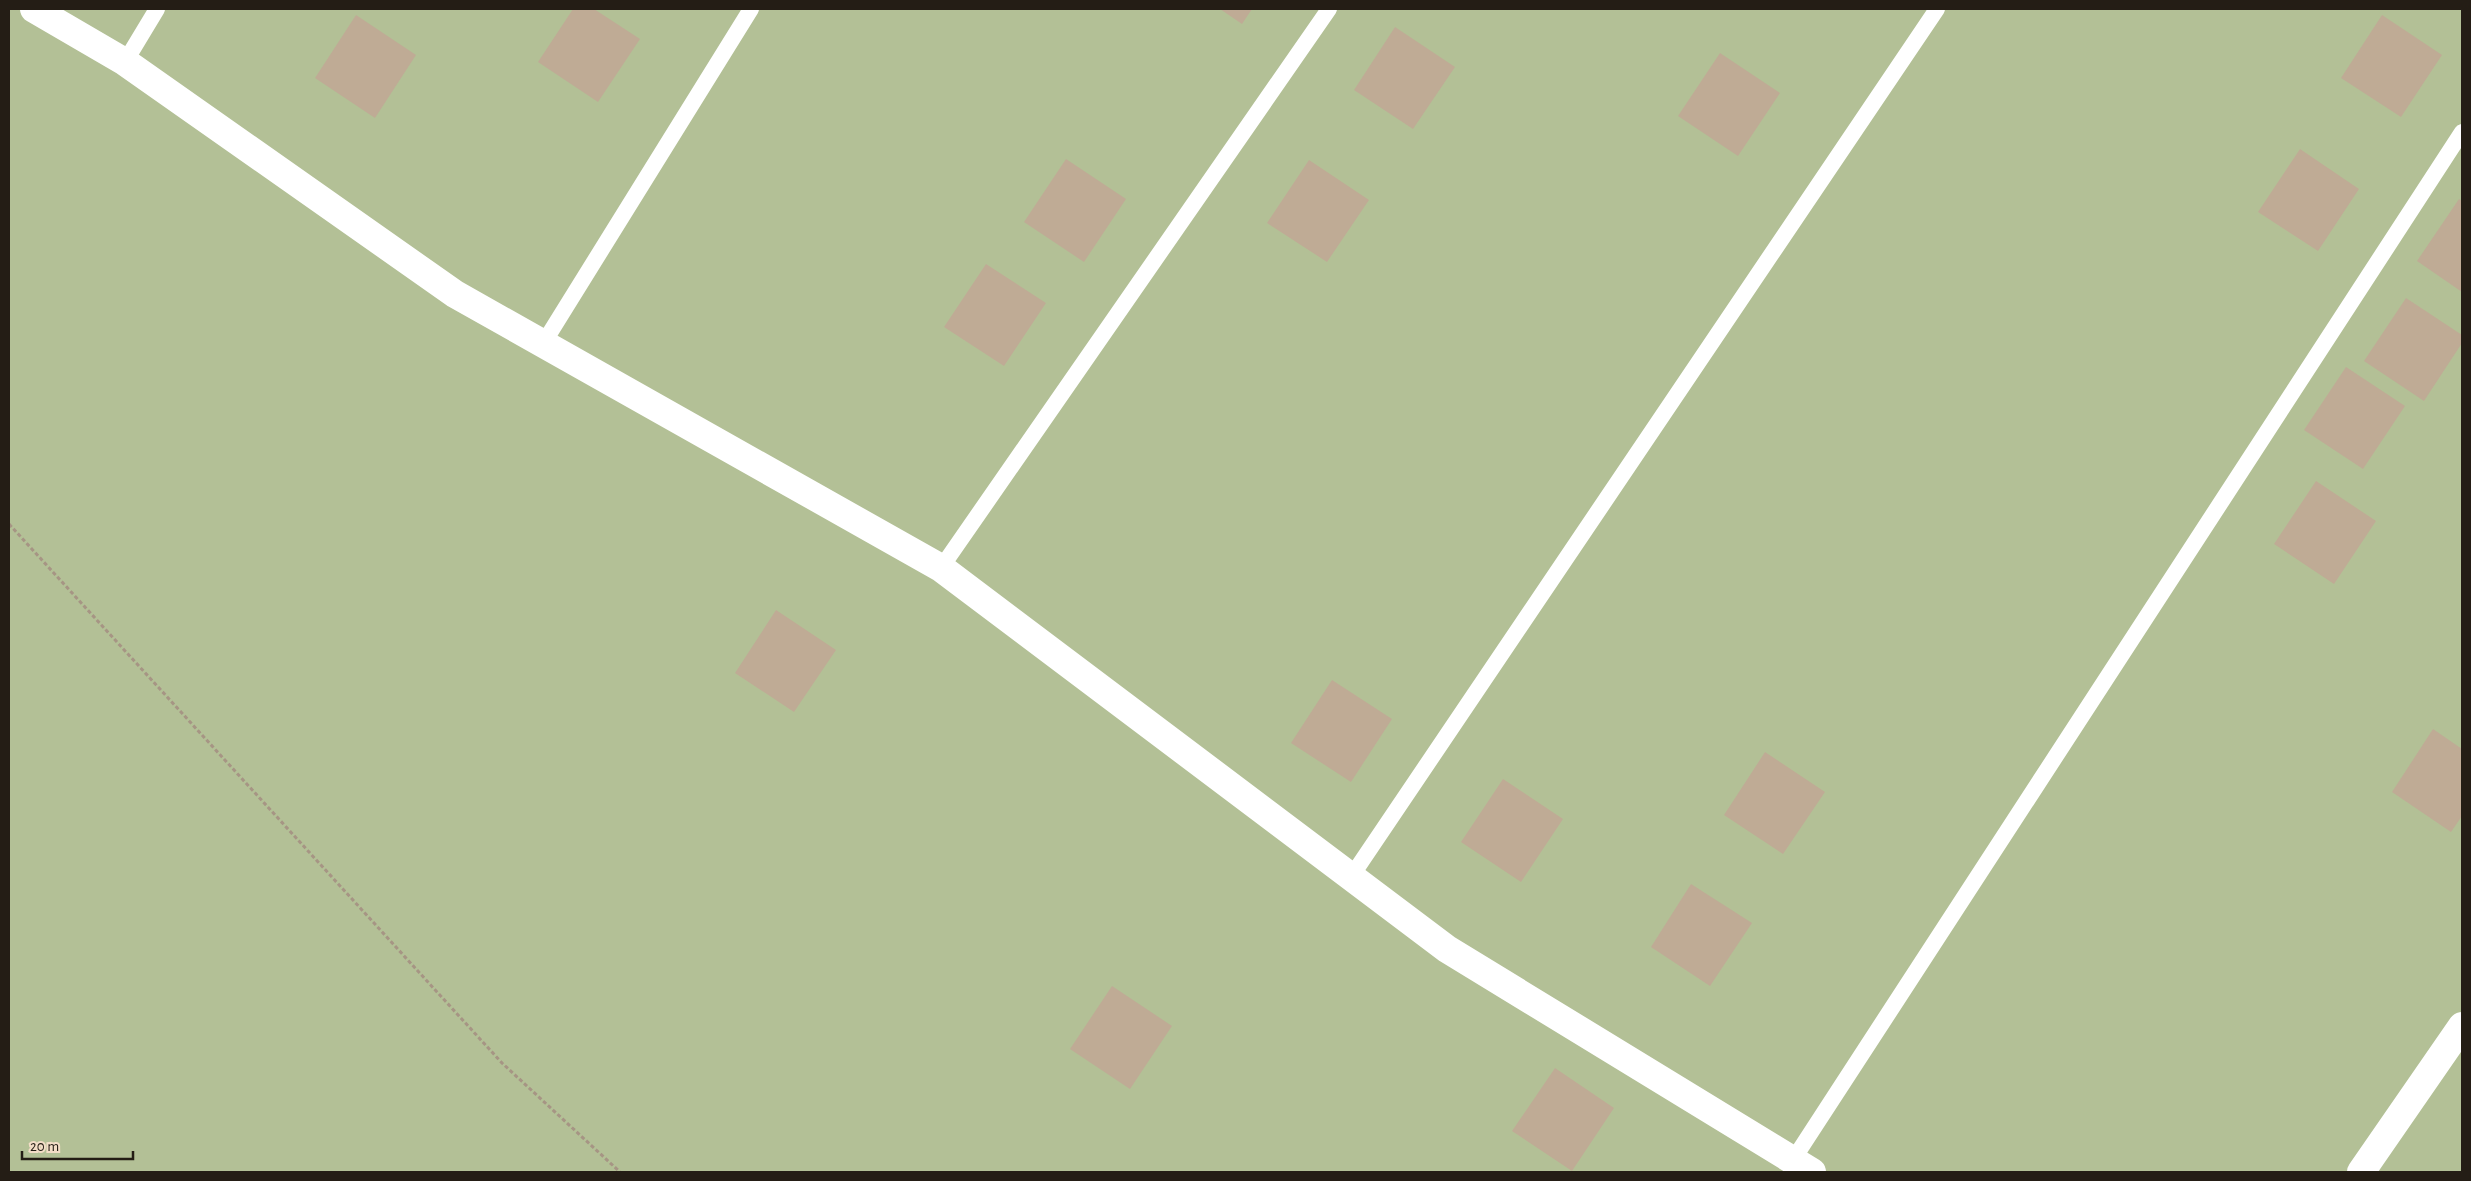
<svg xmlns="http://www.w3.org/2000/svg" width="2471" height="1181" viewBox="0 0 2471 1181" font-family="'Alegreya Sans',sans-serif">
	<rect width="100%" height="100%" fill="#f3ddc7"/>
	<!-- green -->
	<rect fill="#b3c096" x="9" y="9" width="2453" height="1163"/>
	<!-- building -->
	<g fill="#bfab95">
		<polygon points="573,9 594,9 640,39 598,102 538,62"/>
		<polygon points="1220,9 1252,9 1242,24"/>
		<polygon points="356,15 416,55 375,118 315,78"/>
		<polygon points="2382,15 2442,55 2401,117 2341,78"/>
		<polygon points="1395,27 1455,67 1413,129 1354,90"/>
		<polygon points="1720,53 1780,93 1738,156 1678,116"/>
		<polygon points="2300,149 2359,189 2318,251 2258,212"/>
		<polygon points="1066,159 1126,199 1084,262 1024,222"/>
		<polygon points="1309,160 1369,200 1327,262 1267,223"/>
		<polygon points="2459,199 2462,201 2462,292 2417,261"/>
		<polygon points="986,264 1046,303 1004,366 944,327"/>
		<polygon points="2406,298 2462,335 2462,343 2424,401 2364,361"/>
		<polygon points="2346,367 2405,406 2363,469 2304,430"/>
		<polygon points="2316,481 2376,521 2334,584 2274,544"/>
		<polygon points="776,610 836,650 794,712 735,673"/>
		<polygon points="1332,680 1392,719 1351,782 1291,743"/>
		<polygon points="2433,729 2462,749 2462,816 2451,832 2392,792"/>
		<polygon points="1765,752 1825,792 1783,854 1724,815"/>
		<polygon points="1503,779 1563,819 1521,882 1461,842"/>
		<polygon points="1691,884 1752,923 1710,986 1651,947"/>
		<polygon points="1112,986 1172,1026 1130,1089 1070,1049"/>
		<polygon points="1555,1068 1614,1108 1572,1171 1512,1131"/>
	</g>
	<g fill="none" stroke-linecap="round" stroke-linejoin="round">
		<!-- path -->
		<polyline stroke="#a69584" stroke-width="3" stroke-dasharray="4 2.5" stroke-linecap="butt" points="9,524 502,1063 620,1172"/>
		<!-- service -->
		<g stroke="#fff" stroke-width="16">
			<polyline points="125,62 157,9"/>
			<polyline points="543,344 751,9"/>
			<polyline points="941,568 1329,9"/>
			<polyline points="1351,877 1937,9"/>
			<polyline points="1793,1160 2462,132"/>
		</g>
		<!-- minor -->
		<g stroke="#fff" stroke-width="28">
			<polyline points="34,9 125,62 455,294 941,568 1447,949 1812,1172"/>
			<polyline points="2361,1172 2462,1026"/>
		</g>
	</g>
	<!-- border -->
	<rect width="2471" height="1181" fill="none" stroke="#241d15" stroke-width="20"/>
	<!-- scale -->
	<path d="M22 1151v8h111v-8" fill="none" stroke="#241d15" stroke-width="2.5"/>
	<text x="30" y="1151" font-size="15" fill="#241d15" stroke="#f3ddc7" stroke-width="4" paint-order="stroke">20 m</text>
</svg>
